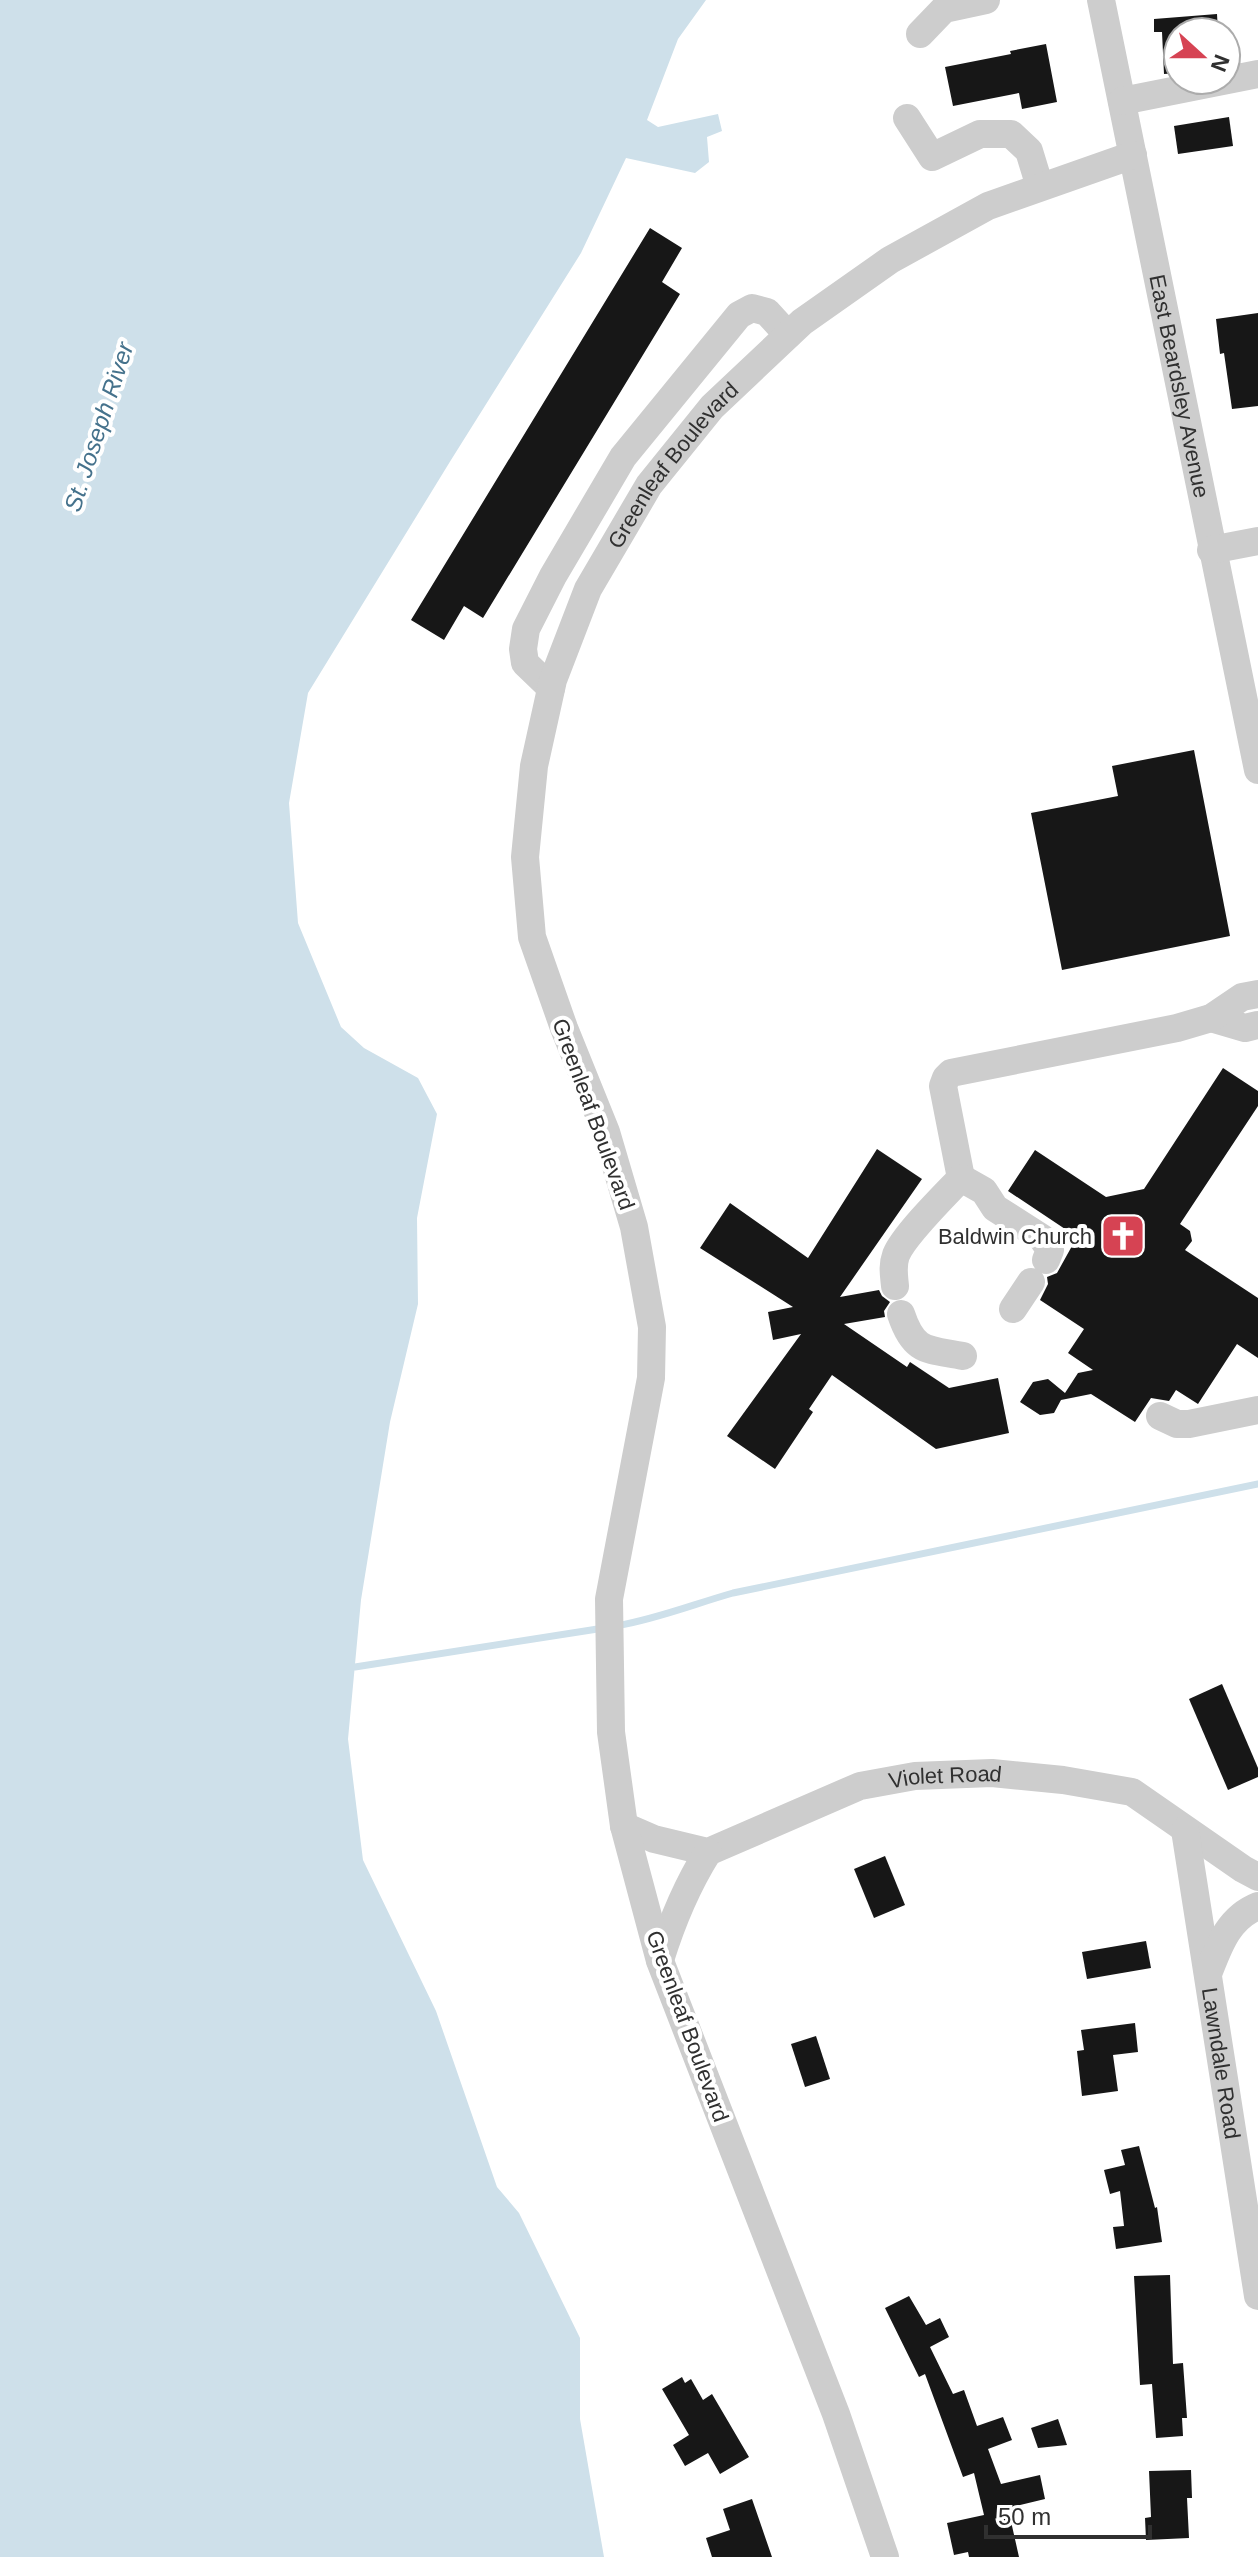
<svg xmlns="http://www.w3.org/2000/svg" width="1258" height="2557" viewBox="0 0 1258 2557" font-family="Helvetica,sans-serif">
	<rect width="100%" height="100%" fill="#fff"/>
	<!-- water -->
	<polygon fill="#cee0ea" points="0,0 706,0 678,39 647,120 658,127 718,114 722,131 707,137 709,162 695,173 626,158 581,253 451,460 308,693 289,803 298,923 341,1027 364,1048 418,1078 437,1114 417,1218 418,1304 390,1422 361,1600 348,1739 363,1860 436,2011 497,2187 519,2213 580,2338 580,2419 604,2557 0,2557"/>
	<g fill="none" stroke-linecap="round" stroke-linejoin="round">
		<!-- stream -->
		<g stroke="#cee0ea" stroke-width="7">
			<path d="M616,1626C657,1619 694,1604 733,1593L1258,1484"/>
			<polyline points="355,1667 604,1628"/>
		</g>
	</g>
	<!-- building -->
	<g fill="#171717">
		<polygon points="1217,14 1218,32 1178,32 1178,73 1164,74 1162,32 1154,32 1154,19"/>
		<polygon points="1046,44 1057,102 1022,109 1019,93 953,106 945,67 1011,54 1010,51"/>
		<polygon points="1229,117 1233,146 1178,154 1174,126"/>
		<polygon points="650,228 682,248 662,282 680,294 483,618 464,606 444,640 411,620"/>
		<polygon points="1258,313 1258,406 1232,409 1224,353 1220,354 1216,319"/>
		<polygon points="1194,750 1230,936 1062,970 1031,813 1118,796 1112,766"/>
		<polygon points="1223,1068 1258,1091 1258,1106 1180,1224 1190,1231 1192,1241 1185,1250 1258,1298 1258,1358 1237,1344 1198,1404 1176,1390 1169,1401 1151,1398 1135,1422 1091,1394 1061,1400 1054,1413 1040,1415 1020,1402 1033,1382 1048,1379 1065,1393 1078,1373 1093,1370 1068,1353 1084,1329 1040,1300 1048,1284 1047,1277 1057,1273 1077,1237 1008,1191 1035,1150 1106,1197 1144,1189"/>
		<polygon points="877,1149 922,1179 840,1297 879,1290 882,1296 890,1302 884,1311 885,1317 844,1324 907,1367 910,1362 949,1388 998,1378 1009,1433 936,1449 832,1375 809,1409 813,1412 775,1469 727,1436 801,1334 773,1340 768,1312 793,1307 700,1248 730,1203 808,1258"/>
		<polygon points="1222,1684 1258,1768 1258,1777 1228,1790 1189,1699"/>
		<polygon points="885,1856 905,1905 874,1918 854,1869"/>
		<polygon points="1146,1941 1151,1968 1087,1979 1082,1952"/>
		<polygon points="1135,2023 1138,2052 1113,2055 1118,2091 1082,2096 1077,2051 1084,2050 1081,2030"/>
		<polygon points="816,2036 830,2079 805,2087 791,2044"/>
		<polygon points="1139,2146 1155,2208 1157,2207 1162,2242 1116,2249 1113,2227 1124,2226 1120,2191 1110,2194 1104,2170 1125,2165 1121,2150"/>
		<polygon points="1170,2275 1173,2364 1183,2363 1187,2418 1182,2418 1183,2436 1156,2438 1152,2384 1140,2385 1134,2276"/>
		<polygon points="909,2296 926,2325 940,2318 949,2337 930,2347 953,2394 964,2390 977,2426 1003,2417 1012,2440 988,2449 1001,2484 1040,2475 1045,2499 1008,2508 1019,2557 969,2557 968,2552 954,2555 947,2523 984,2515 974,2473 963,2477 925,2374 919,2377 885,2308"/>
		<polygon points="682,2377 685,2383 691,2379 703,2400 712,2394 749,2457 720,2474 708,2453 685,2466 673,2445 689,2435 662,2389"/>
		<polygon points="1058,2419 1067,2445 1038,2448 1031,2428"/>
		<polygon points="1191,2470 1192,2498 1187,2498 1189,2538 1146,2540 1145,2518 1151,2517 1149,2471"/>
		<polygon points="752,2499 772,2557 712,2557 706,2538 730,2530 723,2509"/>
	</g>
	<g fill="none" stroke-linecap="round" stroke-linejoin="round">
		<!-- minor -->
		<g stroke="#cdcdcd" stroke-width="28">
			<path id="s1" d="M1101,0L1258,770"/>
			<polyline points="920,34 944,9 986,0"/>
			<polyline points="1122,101 1258,74"/>
			<polyline points="907,118 932,157 980,134 1011,134 1029,151 1040,187"/>
			<polyline points="1211,550 1258,541"/>
			<polyline points="551,688 525,663 523,649 526,629 553,576 623,457 739,315 752,308 767,312 788,335"/>
			<polyline points="1211,1018 1245,1028 1258,1025"/>
			<polyline points="961,1178 943,1086 946,1078 951,1073 1177,1028 1211,1018 1242,997 1258,994"/>
			<path d="M895,1286C894,1275 892,1266 896,1255C904,1235 945,1195 961,1178L984,1191L995,1208L1042,1238L1050,1250L1046,1260"/>
			<polyline points="1013,1309 1031,1282"/>
			<path d="M901,1314C914,1353 927,1349 963,1356"/>
			<polyline points="1160,1416 1177,1424 1189,1424 1258,1410"/>
			<path id="s2" d="M624,1826L654,1839L708,1852L860,1786L915,1776L992,1773L1063,1780L1132,1792L1243,1869L1258,1877"/>
			<path id="s3" d="M1185,1830L1258,2296"/>
			<path d="M660,1960C672,1921 686,1887 708,1852"/>
			<path d="M1208,1974C1219,1946 1228,1918 1258,1906"/>
			<path id="s4" d="M885,2557L836,2414L660,1961L624,1826L611,1732L609,1599L651,1378L652,1327L634,1227L606,1132L564,1028L532,937L525,857L534,766L553,680L588,589L649,485L712,407L802,322L890,260L988,206L1133,155"/>
		</g>
	</g>
	<!-- icons -->
	<defs>
		<g id="church-square" transform="scale(2.3)"><rect x="-9" y="-9" width="18" height="18" rx="4" fill="#d64353" stroke="#fff"/><path d="M-1.2-6h2.4v3.5h3.3v2.4h-3.3V6h-2.4V-.1h-3.3v-2.4h3.3Z" fill="#fff"/></g>
	</defs>
	<g fill-rule="evenodd">
		<use href="#church-square" x="1123" y="1236"/>
	</g>
	<g text-anchor="middle" stroke-width="8" stroke-linejoin="round" paint-order="stroke">
		<!-- street labels -->
		<g font-size="22" fill="#303030" stroke="#fff">
			<text dy="8" stroke="none"><textPath href="#s1" startOffset="394">East Beardsley Avenue</textPath></text>
			<text dy="8" stroke="none"><textPath href="#s4" startOffset="2198">Greenleaf Boulevard</textPath></text>
			<text transform="translate(594 1114) rotate(70)" y="8">Greenleaf Boulevard</text>
			<text dy="8" stroke="none"><textPath href="#s2" startOffset="340">Violet Road</textPath></text>
			<text transform="translate(688 2026) rotate(70)" y="8">Greenleaf Boulevard</text>
			<text dy="8" stroke="none"><textPath href="#s3" startOffset="236">Lawndale Road</textPath></text>
		</g>
		<!-- poi labels -->
		<g font-size="22" fill="#303030" stroke="#fff" text-anchor="end">
			<text x="1092" y="1244">Baldwin Church</text>
		</g>
		<!-- water labels -->
		<g font-size="24" font-style="italic" fill="#45728c" stroke="#fff">
			<text transform="translate(99 427) rotate(-72)" y="8">St. Joseph River</text>
		</g>
	</g>
	<!-- north arrow -->
	<g transform="translate(1202 56) rotate(111)"><circle r="38" fill="#ffffff" stroke="#acacac" stroke-width="2"/>
	<path d="M0-6L14 30L0 20L-14 30Z" fill="#d64353"/>
	<text y="-12" font-size="22" font-weight="bold" text-anchor="middle" fill="#303030">N</text>
	</g>
	<!-- scale -->
	<path d="M986 2525v12h164v-12" fill="none" stroke="#303030" stroke-width="4"/>
	<text x="998" y="2525" font-size="24" fill="#303030" stroke="#ffffff" stroke-width="6" paint-order="stroke">50 m</text>
</svg>
